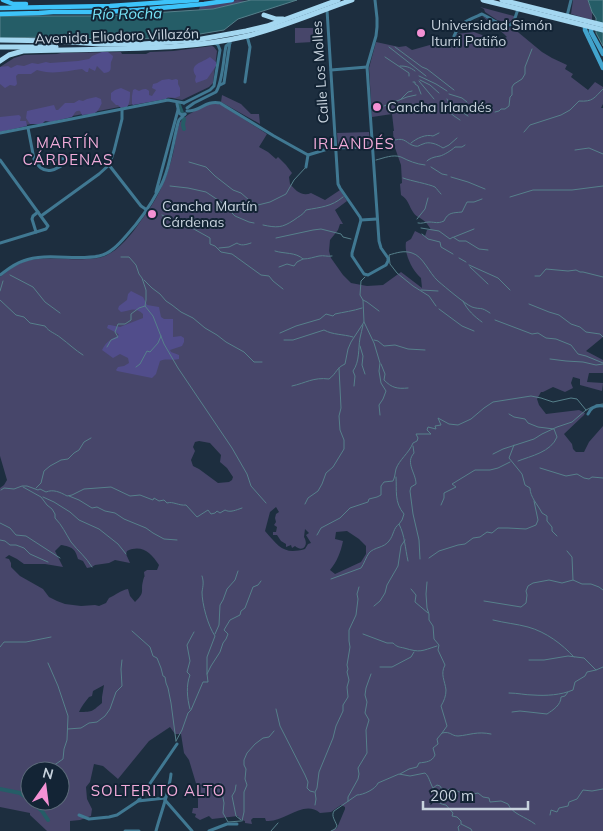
<svg xmlns="http://www.w3.org/2000/svg" width="603" height="831" viewBox="0 0 603 831" font-family="Mulish,sans-serif">
	<rect width="100%" height="100%" fill="#1d2e3f"/>
	<!-- green -->
	<g fill="#47466a" fill-rule="evenodd">
		<polygon points="237,0 248,1 213,9 199,10 200,6 210,5"/>
		<polygon points="573,0 588,0 592,12 592,20 571,14"/>
		<polygon points="480,7 514,16 514,19 508,23 497,20 485,12 484,9"/>
		<path d="M482,16L502,26L513,28L542,52L552,58L567,65L565,69L573,74L571,77L588,90L595,82L603,87V104L601,108H603V337L586,351L603,360V373H589L587,382L603,383L602,391L580,385V379L573,377L571,383L573,388L565,392L553,387L543,392H541L537,399L539,405L546,414L579,410L585,413L584,415L564,434L572,444L573,449L576,452H584L589,442L603,426V831H331L337,828L345,809V807L341,805L331,812L320,813C303,799 285,823 266,821L265,818H253L251,820L252,824L245,823V821L239,819L238,816L212,819L209,816L200,820L195,817L196,814L192,813L193,808H198V790L189,760L184,753L181,734H175L170,727L149,741L118,779L103,766L94,764L90,782L86,787L87,799L92,809L91,816L80,820L70,821V831H47L30,815V813L0,807V488L4,485L7,480L0,456V277C8,271 16,264 26,261C45,256 67,260 86,259C91,258 97,259 102,257C118,252 131,235 140,222C157,200 166,181 173,154C175,146 177,126 181,121C185,115 207,104 214,103C215,103 221,105 222,105L267,134L259,147L268,152L276,159L278,157L286,165L292,173L289,177L290,184C295,190 302,197 311,193L325,200L340,190L347,201L335,210L343,224H340L338,230L330,240L329,251L331,258L343,275L351,283L367,286L383,285L401,272L422,288L421,278C412,270 404,254 406,242L411,239L415,231L425,236L427,230H431C429,226 427,223 423,220C419,217 415,216 413,212C409,206 408,199 401,195L400,184L402,183L401,165L394,145L393,131H394L392,114L372,117L369,68L376,42L399,47L406,46L412,50L444,41L457,38L456,34L474,32L498,41L507,37L504,34ZM199,441L210,443L221,455L220,462L227,468L233,477L232,480L229,482L218,483L199,469L193,466L191,460L195,451L193,447L195,442ZM276,507L279,512L276,514L275,518L276,522L274,525L277,527L276,532H273V535H277L281,541L286,544V547L291,545L292,548L295,546C303,553 309,545 304,537L305,529L309,533L306,535L311,543L308,544L305,549C284,555 279,547 265,531L270,512ZM347,531L359,539L366,546V554L361,562L335,574L330,570C337,562 341,551 343,541L335,539L336,532ZM61,545C72,547 75,548 78,559L83,561L87,568L92,567L95,565L109,563L115,560L130,563L126,554L127,551C142,544 151,553 159,565L157,570H147L144,572C145,581 145,572 143,581C140,592 146,591 135,602L130,596L128,589C121,590 116,595 109,598L106,603L99,606L95,605L81,606L65,604L57,601L49,597L43,589L20,576L11,567V563L9,559L5,558L9,555L17,559L24,564H45L63,567L55,551ZM104,685L102,697V703C92,711 94,712 79,712C81,707 85,702 89,697L92,696L93,691ZM30,771H60V801H30Z"/>
		<polygon points="295,28 313,28 313,42 295,43"/>
		<polygon points="212,46 214,47 217,51 213,83 209,87 182,100 172,98 166,98 0,130 0,67 14,58 24,55 57,54 61,53 121,52 122,54 146,54 150,52 173,51"/>
		<polygon points="222,95 241,104 251,114 259,114 260,124 221,102"/>
		<polygon points="369,132 370,143 368,145 340,147 338,145 337,133"/>
	</g>
	<!-- forest -->
	<g fill="#514d8b">
		<path d="M102,52H108L113,56C113,58 112,60 111,62C110,68 113,72 104,73L97,66L95,71L89,68L88,72H86L82,69C67,71 51,75 37,70L31,74H18L16,76L17,84L15,86L10,85L5,88L0,84V67L8,66L11,68L17,65L24,66L32,63L38,64L46,62L50,63L78,61L89,59L92,56Z"/>
		<path d="M210,57L216,62V66L207,79L196,83L195,80L196,76C188,64 202,63 210,57Z"/>
		<path d="M169,79L172,80L176,79L178,80V84L180,88V96L175,98L168,97L166,99L133,105L132,104V96L133,90L135,89L139,91C143,89 146,88 149,91V95L152,96L156,90L152,88L153,84L157,83L162,80Z"/>
		<path d="M121,88L130,92C130,97 130,103 127,107L121,108L118,105H116L111,100V93L115,90Z"/>
		<path d="M96,97L101,99C102,106 102,102 100,107C95,116 91,114 82,115L80,111C75,110 75,114 72,117L51,122L45,121L42,124H30L26,118L27,111L54,105L56,110H58L65,103H74L79,100L83,101L87,99Z"/>
		<polygon points="19,115 21,117 20,121 26,121 27,126 0,132 0,117"/>
		<path d="M131,291L143,297L147,305L159,307L161,317L164,319H173V337L181,336L184,338V342L182,346L170,350L171,352L179,355V359C173,361 166,358 160,361L156,374L152,378L117,371L116,370L118,367L124,366L129,363L128,358L120,354L113,358L102,350C107,340 111,340 119,335L117,333L107,328L108,325H110L120,327L143,318V314C134,306 131,311 121,312L118,309L119,306L127,300L128,294Z"/>
	</g>
	<!-- water -->
	<g fill="#255d67" stroke="#56808b">
		<polygon points="251,0 297,0 238,19 224,30 188,36 136,39 105,39 50,37 0,38 0,16 106,16 213,9"/>
		<polygon points="588,0 603,0 603,46 596,33 596,18 592,12"/>
	</g>
	<g fill="none" stroke-linecap="round" stroke-linejoin="round">
		<!-- stream -->
		<g stroke="#56808b" stroke-width="1">
			<polyline points="389,47 426,76"/>
			<polyline points="395,47 422,67 427,69 454,90"/>
			<polyline points="385,57 409,73 409,76"/>
			<path d="M400,66C406,66 410,67 415,71"/>
			<polyline points="419,76 436,84 447,91"/>
			<polyline points="420,80 430,85 439,93"/>
			<polyline points="419,81 434,99"/>
			<polyline points="413,82 415,82 415,84 418,86 421,94"/>
			<polyline points="449,94 462,98 467,102"/>
			<polyline points="401,99 408,92 412,91"/>
			<polyline points="447,99 449,103 468,116"/>
			<polyline points="384,106 407,97 416,95"/>
			<polyline points="442,106 454,116 460,120"/>
			<polyline points="495,112 499,111 501,109 505,109 509,106 510,97 512,95 512,87 514,84 522,79 525,74 525,67 532,49"/>
			<path d="M524,132L530,125L561,115L570,110L579,101C593,102 594,98 603,89"/>
			<path d="M395,140C406,137 406,144 415,146C419,147 419,145 423,144C429,141 437,144 443,148L449,145L457,138"/>
			<path d="M411,143C417,138 426,134 433,136L439,133"/>
			<polyline points="575,150 589,148 603,154"/>
			<path d="M376,160C384,158 393,154 401,157C409,161 416,164 425,165"/>
			<path d="M427,161L428,160C433,157 435,157 440,156C444,155 452,150 455,147H462L465,145"/>
			<polyline points="189,162 206,167 215,176 233,190 241,193 249,200 252,201"/>
			<polyline points="431,167 442,174 447,175"/>
			<polyline points="451,177 468,182 485,189"/>
			<path d="M403,178C411,181 429,184 435,187C436,188 440,193 441,194"/>
			<polyline points="170,186 188,188 206,192 221,202 235,216 249,222 254,223"/>
			<polyline points="510,197 533,190 572,190 603,186"/>
			<polyline points="258,205 270,202 286,194 294,180 306,167"/>
			<polyline points="162,215 169,219 183,222 192,228 210,238 210,244 215,246 221,252 232,254 261,275 269,276 273,281 283,289"/>
			<polyline points="417,219 425,209 428,198"/>
			<path d="M418,223C422,224 425,222 429,222C436,222 437,224 444,221C448,212 453,213 462,212L467,202H474L482,199"/>
			<path d="M263,225C277,228 282,228 294,220C299,216 303,215 306,210C321,207 331,207 343,197"/>
			<polyline points="421,228 439,231 450,239 453,237 459,241 466,241 479,249 488,250"/>
			<polyline points="422,234 428,239 440,242 441,247 453,254"/>
			<polyline points="454,237 474,229"/>
			<polyline points="276,238 313,230 321,229 341,234 343,237 351,239"/>
			<path d="M219,248L229,247L237,243C241,246 245,245 251,243"/>
			<path d="M275,251C284,254 296,252 303,259C309,259 314,257 319,256C324,255 327,257 332,256"/>
			<polyline points="121,257 129,257 136,265 139,274 142,278 146,290 146,300 145,306 153,316 164,344 178,368 232,448 247,474 251,486 266,503"/>
			<polyline points="459,258 466,262"/>
			<polyline points="469,265 498,278 510,290"/>
			<polyline points="279,267 287,264 294,266 297,262 303,259"/>
			<polyline points="470,267 488,284"/>
			<polyline points="10,275 33,287 45,302 60,313"/>
			<polyline points="535,276 540,276 546,269 568,271 576,270 580,272 583,272 603,277"/>
			<polyline points="144,280 152,288 160,294 166,301 172,305 181,312 193,318 205,328 217,335 226,342 244,352 254,362 262,362"/>
			<polyline points="421,290 438,291"/>
			<polyline points="0,291 3,281"/>
			<path d="M0,300L16,315L24,317L30,323L45,326C49,332 55,333 61,338C69,344 75,350 83,355"/>
			<polyline points="363,300 367,302 379,311"/>
			<path d="M463,301C467,310 475,317 482,322"/>
			<polyline points="529,304 549,312 559,315 571,324 580,327 586,332 600,334 603,337"/>
			<path d="M436,306L429,296L413,286L397,273L390,264L389,255C396,253 404,250 412,253C423,256 429,273 438,281C445,287 465,304 472,307C481,310 480,306 490,313"/>
			<polyline points="439,309 462,326 474,331"/>
			<polyline points="495,320 532,334 538,333 546,338 556,339 571,345 578,354 586,356 603,363"/>
			<polyline points="364,322 374,343 380,363 379,371 381,383 386,391 383,399 379,405 380,415"/>
			<path d="M280,333L296,326L320,319L326,314L333,316L335,314C344,312 353,311 362,308"/>
			<path d="M284,340H293L324,330C333,335 343,334 353,337"/>
			<polyline points="374,340 378,341 384,346 395,345 408,349 425,350"/>
			<polyline points="360,346 363,356 362,365 365,374"/>
			<polyline points="107,347 111,340 118,337 115,332 118,324 125,324 131,320 131,314 139,308 145,306"/>
			<polyline points="550,359 566,361 583,362 596,365 603,364"/>
			<path d="M381,364L385,374L384,380C392,388 397,389 408,388"/>
			<polyline points="136,367 140,364 147,351 150,352 158,343 161,336"/>
			<path d="M292,386C306,383 313,377 329,379C337,373 336,368 345,364L348,349L351,342L364,322L363,300L360,295L361,281L365,277"/>
			<path d="M354,386L355,376L353,371C360,361 358,349 360,338C361,334 362,329 363,325"/>
			<polyline points="596,405 603,404"/>
			<path d="M509,414L514,417L525,419L528,423L538,427L554,429L557,437C551,452 531,456 518,461"/>
			<path d="M514,445L509,458L522,474L525,485L530,488C530,497 538,505 542,513L547,516V521L552,527V531L557,536"/>
			<path d="M413,446L414,453C405,463 416,473 416,484L411,487L410,491L413,514L419,540L420,559"/>
			<polyline points="493,454 503,449 534,439 542,434 557,427 572,422 586,410 592,407"/>
			<polyline points="540,468 566,476 577,474 584,478 589,479 592,477 603,478"/>
			<path d="M396,477C397,491 394,502 404,514L402,520L399,524C405,536 405,548 408,561"/>
			<path d="M23,487L41,497L47,505L52,509L55,514V518C62,525 66,534 71,542C78,551 86,557 92,567"/>
			<polyline points="36,488 41,483 44,471 50,466 61,460 68,459 74,453 79,450 84,442 91,438"/>
			<path d="M1,490L4,488L14,489L22,486H27L38,490L40,489L46,492C53,489 60,492 67,496L72,495L84,489L111,487L130,496L140,495L153,500L154,498L159,501L164,500L167,503C173,501 179,506 186,505L197,517L208,510L211,514L215,513L217,511L220,513L225,510C230,513 236,510 242,508"/>
			<polyline points="69,496 79,500 92,508 97,507 105,511 115,513 124,519 146,528 153,533 164,539 177,540"/>
			<polyline points="43,497 54,502 70,512 79,520 99,529 118,544 126,554"/>
			<polyline points="305,504 308,498 318,491 322,484 326,473 333,467 344,449 344,440 340,430 339,416 341,408 339,368"/>
			<polyline points="441,505 444,498 444,493 456,487 452,484 475,470 490,470 498,468 510,462"/>
			<polyline points="0,523 10,528 16,535 26,536 60,558"/>
			<path d="M317,535L321,528L340,518L350,508L368,502L369,499L377,497L381,495V486L384,482L393,481C395,477 395,473 396,469C399,460 409,453 413,443L417,441L418,438L416,434H431L427,430L428,427L436,429L435,426L441,425L438,418L449,424L458,425L471,419L484,408L493,402L531,396L541,398L553,402L571,398L577,399L586,410"/>
			<polyline points="0,540 5,541 10,545 16,545 24,548 30,554 48,562"/>
			<polyline points="567,551 572,557 573,580"/>
			<polyline points="429,558 439,551 458,545 465,544 473,538 480,537 487,532 492,533 498,528 508,528 526,529 536,525 538,520 534,501"/>
			<path d="M202,576C204,582 203,586 202,592C202,604 208,626 215,636L207,657V674"/>
			<path d="M331,579L361,568C364,564 366,557 369,553C374,547 384,548 389,541C394,535 393,528 399,524"/>
			<path d="M427,582L426,594L427,608L429,614V620L433,626L434,639L439,645L438,650L445,665C440,674 445,681 446,690C446,696 444,701 441,706L447,726L442,733"/>
			<polyline points="411,589 416,595 415,602 428,613"/>
			<polyline points="484,601 521,607 526,603 527,595 526,591 528,586 533,583 549,580 562,583 573,580 582,584 591,584 599,587 603,590"/>
			<polyline points="374,606 380,601 385,593 387,585 398,566 401,546 405,540"/>
			<path d="M493,620C505,623 517,624 528,627C546,632 562,644 574,657"/>
			<polyline points="132,631 150,647 153,656 157,658 161,668 163,676 165,677 166,683 168,688 171,703 176,741"/>
			<polyline points="215,634 219,625 220,605 223,600 227,589 235,580 238,571"/>
			<path d="M363,634L387,643H393C397,647 399,647 404,648C421,653 421,651 437,646"/>
			<polyline points="0,647 4,642 26,642 51,637"/>
			<polyline points="529,660 544,660 568,656 584,658 596,670 603,667"/>
			<polyline points="380,667 392,667 411,657 414,652"/>
			<path d="M509,693C518,693 525,695 533,695C546,696 561,695 573,690L575,682L585,676L587,672L596,670"/>
			<path d="M190,709C187,698 186,685 190,675L187,672L190,661L187,645L194,632"/>
			<polyline points="276,709 280,726 305,775 308,782 307,788 310,791 314,792"/>
			<path d="M512,712L520,711L547,714C553,710 561,705 561,697L565,696L568,692"/>
			<polyline points="68,729 81,728 89,723 97,722 105,716 110,709 116,692 122,686 121,669 122,660"/>
			<polyline points="176,741 182,730 188,713 191,710 203,682 208,682 207,674 211,666 220,652 223,643 226,639 228,634 224,630 230,620 240,615 241,611 245,608 253,587 258,585 261,581"/>
			<polyline points="46,771 63,759 64,749 67,740 68,716 58,686 48,663"/>
			<path d="M400,774L409,769L417,767L419,763C426,762 432,762 435,755L433,748L438,744L437,739L442,733C451,731 451,736 458,736C470,735 477,731 491,734"/>
			<polyline points="220,783 224,803 223,813 228,822 241,821"/>
			<polyline points="236,785 235,791 232,796 236,816 241,820"/>
			<path d="M433,788C435,797 436,804 446,805L453,813L452,816L457,817L461,821V824L471,829L472,831"/>
			<polyline points="20,793 30,783"/>
			<polyline points="348,801 348,797 358,779 359,774 358,768 367,753 366,730 369,720 365,713 367,702 365,695 366,688 371,674"/>
			<polyline points="315,805 316,799 315,792 317,788 319,772 333,738 336,726 343,711 343,705 348,697 347,687 349,680 347,672 348,669 347,665 350,647 349,641 349,630 356,615 358,599 357,594 359,587"/>
			<polyline points="550,815 551,810 557,812 559,808 568,806 569,802 577,799 583,790 592,791 603,789"/>
			<polyline points="242,821 244,812 244,792 247,785 245,779 246,769 244,765 244,760 247,753 255,744 263,738 269,737 274,731"/>
			<polyline points="271,831 278,823"/>
			<path d="M331,831L335,829L337,826C335,820 331,816 334,811L357,795C363,795 376,789 378,783L399,774L410,776L425,773C429,776 430,783 433,788L437,785L440,786L443,791L446,793L449,789C458,791 469,796 478,793L483,797L489,798L490,802L501,801L508,804C512,814 526,817 535,824"/>
			<polyline points="459,831 458,827 460,825"/>
		</g>
		<!-- canal -->
		<g stroke="#255d67" stroke-width="4">
			<polyline points="179,105 182,113"/>
			<polyline points="184,119 183,125 184,129"/>
			<polyline points="0,789 20,793 30,800"/>
			<polyline points="31,801 42,811 48,820"/>
		</g>
		<!-- street -->
		<g stroke="#407892" stroke-width="3">
			<polyline points="327,10 338,184 340,188 360,217 361,220 352,253 352,256 364,274 368,275 386,265 388,261 388,258 381,248 379,241 367,67 376,36 377,27 377,18 375,0"/>
			<polyline points="567,16 571,0"/>
			<path d="M454,36C460,22 468,20 482,14C491,18 498,26 510,25L514,21L518,9"/>
			<polyline points="331,70 367,67"/>
			<polyline points="245,82 250,47 247,36"/>
			<polyline points="220,85 224,83 230,42"/>
			<polyline points="177,103 177,104 179,113 182,115 185,114"/>
			<polyline points="184,103 210,90 214,86 220,50 218,45 215,43"/>
			<path d="M187,108L194,103L216,92C223,81 223,60 226,46L230,43"/>
			<path d="M187,111C200,112 205,100 220,103L274,136L308,155L331,148L372,147"/>
			<path d="M28,128L34,159C44,179 58,169 71,159L70,157L36,164"/>
			<polyline points="0,133 168,100 184,103"/>
			<polyline points="0,160 48,226 46,229 0,243"/>
			<polyline points="109,165 141,206 147,210"/>
			<polyline points="306,167 308,155"/>
			<polyline points="156,192 157,188 178,110"/>
			<polyline points="41,216 99,174 109,165 114,151 122,119 122,110"/>
			<polyline points="361,220 377,219"/>
			<polyline points="36,232 32,219 33,216 38,212"/>
			<path d="M0,275C7,270 14,264 23,261C47,252 74,261 99,256C110,254 119,244 126,236C139,222 150,206 159,189C169,173 173,142 178,123L179,120L185,114"/>
			<path d="M588,414C591,407 596,405 603,406"/>
			<polyline points="165,800 192,831"/>
			<polyline points="138,801 177,744"/>
			<polyline points="79,815 89,819 109,817 117,815 138,801 165,798"/>
			<polyline points="125,831 139,831"/>
			<path d="M156,831C161,812 169,793 171,774"/>
			<polyline points="209,831 227,824 237,824"/>
		</g>
		<!-- secondary -->
		<g stroke="#42a3cc" stroke-width="4.5">
			<polyline points="585,25 585,30 603,68"/>
			<polyline points="591,27 591,32 603,54"/>
		</g>
		<!-- primary -->
		<g stroke="#3dc3f9" stroke-width="4.5">
			<polyline points="3,0 13,4 26,4"/>
			<polyline points="0,8 110,6 197,0"/>
			<polyline points="0,14 39,13 53,12 105,12 138,10 204,4 232,0"/>
		</g>
		<!-- highway -->
		<g stroke="#a4d7f0" stroke-width="5">
			<polyline points="483,0 603,30"/>
			<polyline points="502,0 603,25"/>
			<polyline points="264,15 276,19 283,19"/>
			<polyline points="0,40 55,41 100,44 143,44 196,40 246,31 267,26 338,0"/>
			<polyline points="0,47 56,47"/>
			<path d="M0,61L9,55L23,51C51,50 79,50 107,49C154,48 201,47 247,36C283,27 317,12 352,0"/>
		</g>
	</g>
	<!-- markers -->
	<g fill="#f491d4" stroke="#132435" stroke-width="2">
		<circle cx="421" cy="33" r="5"/>
		<circle cx="377" cy="107" r="5"/>
		<circle cx="152" cy="214" r="5"/>
	</g>
	<g text-anchor="middle" stroke-width="4" stroke-linejoin="round" paint-order="stroke">
		<!-- poi labels -->
		<g font-size="14" fill="#c8d3de" stroke="#132435" text-anchor="start">
			<text x="431" y="30">Universidad Simón<tspan x="431" dy="16">Iturri Patiño</tspan></text>
			<text x="387" y="112">Cancha Irlandés</text>
			<text x="162" y="211">Cancha Martín<tspan x="162" dy="16">Cárdenas</tspan></text>
		</g>
		<!-- street labels -->
		<g font-size="14" fill="#c8d3de" stroke="#132435">
			<text transform="translate(117 36) rotate(-2)" y="5">Avenida Eliodoro Villazón</text>
			<text transform="translate(320 72) rotate(-94)" y="5">Calle Los Molles</text>
		</g>
		<!-- water labels -->
		<g font-size="15" font-style="italic" fill="#76e2f6" stroke="#132435">
			<text transform="translate(127 14) rotate(-1)" y="5">Río Rocha</text>
		</g>
		<!-- neighbourhood labels -->
		<g font-size="15" letter-spacing="1" fill="#f1abd9" stroke="#132435">
			<text x="68" y="148">MARTÍN<tspan x="68" dy="17">CÁRDENAS</tspan></text>
			<text x="354" y="149">IRLANDÉS</text>
			<text x="158" y="796">SOLTERITO ALTO</text>
		</g>
	</g>
	<!-- north arrow -->
	<g transform="translate(45 786) rotate(14)"><circle r="24" fill="#132435" stroke="#5b6a79"/>
	<path d="M0-4L9 19L0 12L-9 19Z" fill="#f491d4"/>
	<text y="-8" font-size="14" font-weight="bold" text-anchor="middle" fill="#c8d3de">N</text>
	</g>
	<!-- scale -->
	<path d="M423 801v8h105v-8" fill="none" stroke="#c8d3de" stroke-width="2.5"/>
	<text x="430" y="801" font-size="15" fill="#c8d3de" stroke="#132435" stroke-width="4" paint-order="stroke">200 m</text>
</svg>
